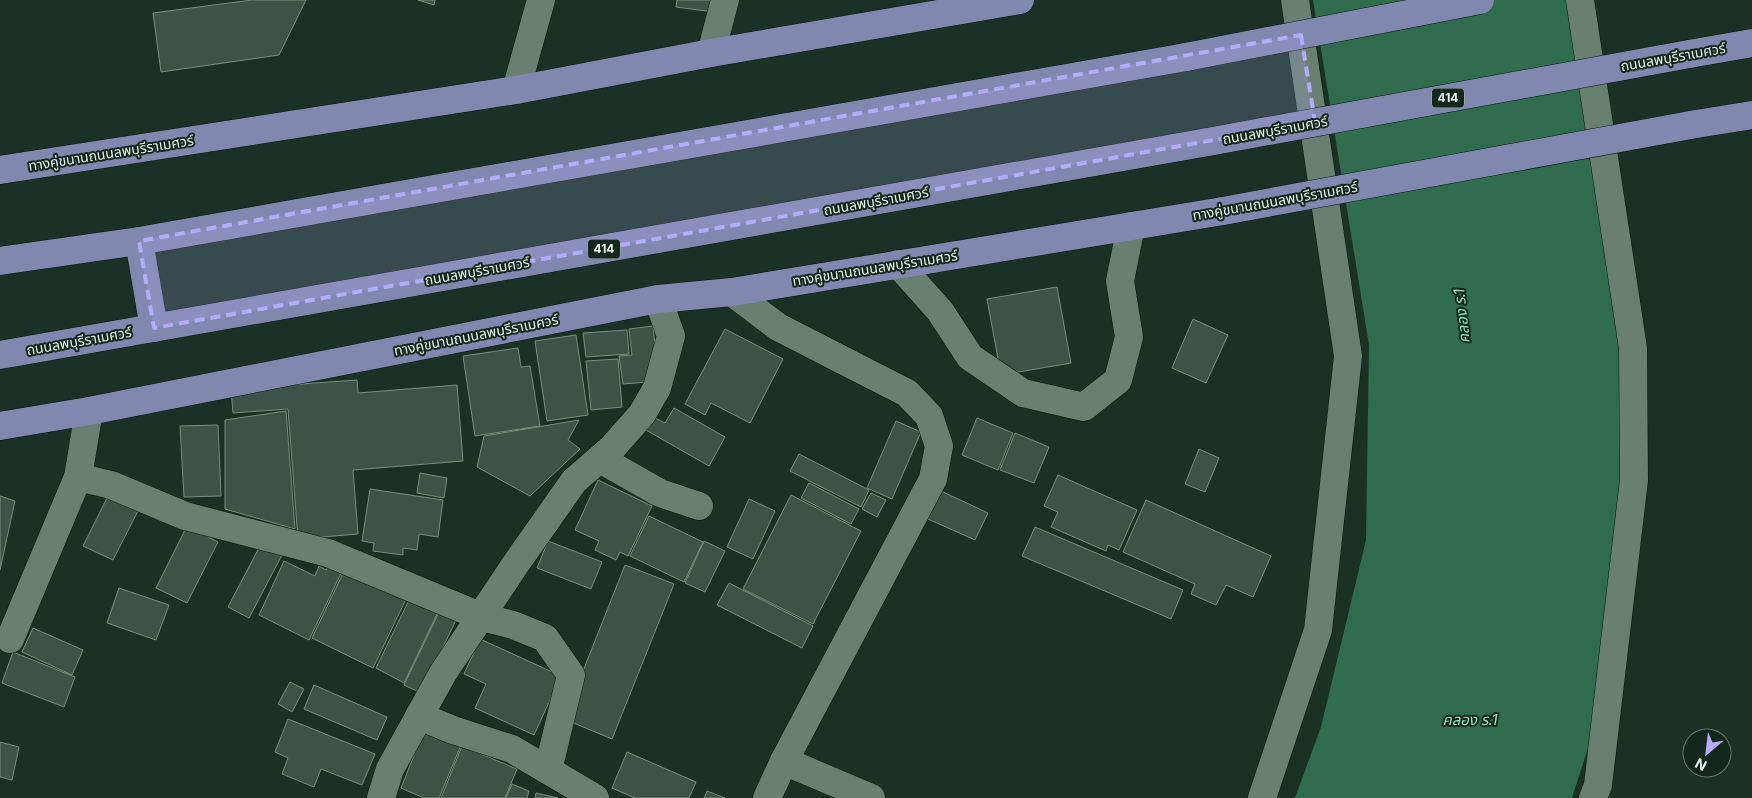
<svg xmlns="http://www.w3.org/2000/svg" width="1752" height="798" viewBox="0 0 1752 798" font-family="Inter,'Noto Sans Thai',sans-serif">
	<rect width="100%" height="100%" fill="#1c3125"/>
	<!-- water -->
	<polygon fill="#306c4e" points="1313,0 1578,0 1626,350 1628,477 1589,745 1572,798 1295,798 1321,727 1366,540 1369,345"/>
	<!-- building -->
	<g fill="#3e5347" stroke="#788f82">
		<polygon points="252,0 306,0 279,55 161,72 153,13"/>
		<polygon points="418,0 435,0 434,5"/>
		<polygon points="677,0 715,0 714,12 676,7"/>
		<polygon points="1057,287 1071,363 1001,375 987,299"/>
		<polygon points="1193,319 1228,335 1206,383 1172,368"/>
		<polygon points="653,326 657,365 649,382 623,384 619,356 632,355 629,329"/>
		<polygon points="725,329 783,359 750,423 711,403 705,415 685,404"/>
		<polygon points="627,330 629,354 586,357 583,333"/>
		<polygon points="576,335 588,415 547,421 535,341"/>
		<polygon points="518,348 521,367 530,366 540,426 475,436 463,356"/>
		<polygon points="618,359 622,407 591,410 586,361"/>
		<polygon points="357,380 358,393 457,385 463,461 353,470 358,534 298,539 288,409 233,413 231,389"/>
		<polygon points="674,408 725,437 709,466 646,430 653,417 665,423"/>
		<polygon points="286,411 295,529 225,509 225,420"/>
		<polygon points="977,418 1013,433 998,470 962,455"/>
		<polygon points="579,420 568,440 580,449 530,496 477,467 484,436"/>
		<polygon points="896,421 921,432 892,499 867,488"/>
		<polygon points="218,425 221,496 184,497 180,426"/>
		<polygon points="1015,433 1049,447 1034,483 1000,470"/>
		<polygon points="1199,449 1219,458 1205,492 1185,484"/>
		<polygon points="799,454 869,490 861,507 790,471"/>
		<polygon points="420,473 447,478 444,498 417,493"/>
		<polygon points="1058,475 1137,510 1119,550 1108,545 1106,551 1051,527 1058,512 1044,506"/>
		<polygon points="598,480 652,506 628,556 620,552 616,560 595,550 599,541 575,530"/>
		<polygon points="809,483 859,509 851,524 801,498"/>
		<polygon points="370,489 443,500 438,537 419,534 417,550 403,548 403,555 373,551 374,543 362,541"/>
		<polygon points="941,491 988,513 975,540 928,519"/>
		<polygon points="110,492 140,507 113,560 83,546"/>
		<polygon points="871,493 886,500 877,517 862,509"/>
		<polygon points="791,495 861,531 813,624 743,589"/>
		<polygon points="0,496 15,501 0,570"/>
		<polygon points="749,499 775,511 753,559 727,547"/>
		<polygon points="1146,500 1271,556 1253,597 1226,585 1216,605 1191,594 1195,584 1123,552"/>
		<polygon points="649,516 703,542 684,582 630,556"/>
		<polygon points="187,526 218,542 187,603 156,588"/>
		<polygon points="1035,527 1183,590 1171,619 1022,556"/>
		<polygon points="548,541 602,562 591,589 537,568"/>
		<polygon points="704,541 725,551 705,592 685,583"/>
		<polygon points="261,544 282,555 249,618 228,607"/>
		<polygon points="332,559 345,565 309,640 259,615 284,561 315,576 319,566 326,570"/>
		<polygon points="625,565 674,584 612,739 564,719"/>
		<polygon points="346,567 407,597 373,668 312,638"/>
		<polygon points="729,583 813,626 802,648 717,605"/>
		<polygon points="119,588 169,605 156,640 107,623"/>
		<polygon points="410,598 438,612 404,683 376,668"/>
		<polygon points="440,610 457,618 421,693 404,685"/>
		<polygon points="33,628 83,650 72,675 22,652"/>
		<polygon points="480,639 561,676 534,735 475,708 486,684 464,674"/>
		<polygon points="13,652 75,677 64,707 2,683"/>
		<polygon points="290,682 304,689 292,712 278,704"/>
		<polygon points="314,685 387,717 377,740 304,709"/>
		<polygon points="288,719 375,754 362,785 321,769 314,787 282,774 288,758 275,752"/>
		<polygon points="424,730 461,745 439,798 424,798 401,788"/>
		<polygon points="0,742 19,747 12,780 0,777"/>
		<polygon points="462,746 517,769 505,798 441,798"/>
		<polygon points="627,752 696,782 689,798 635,798 612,788"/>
		<polygon points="512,784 529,791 527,798 506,798"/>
		<polygon points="707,791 725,798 704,798"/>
		<polygon points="536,793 558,798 535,798"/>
	</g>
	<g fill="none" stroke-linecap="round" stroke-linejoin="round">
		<!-- minor casing -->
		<g stroke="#05180e" stroke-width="29">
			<g id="minor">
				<polyline points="1580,0 1633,348 1634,480 1598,785 1593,798"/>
				<polyline points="711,53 725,0"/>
				<polyline points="516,90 541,0"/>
				<polyline points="898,264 940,311 970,357 1023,393 1084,407 1118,380 1129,337 1120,281 1131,226"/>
				<polyline points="732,292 778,327 907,393 929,416 939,446 933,479 784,761 767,798"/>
				<polyline points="600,459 660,493 699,506"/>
				<polyline points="78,477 111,485 185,516 328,553 482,617 513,625 545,638 571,675 548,770"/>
				<polyline points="10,639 78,477 89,411"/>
				<polyline points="419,716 453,730 512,749 595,798"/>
				<polyline points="784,761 871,798"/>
				<polyline points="381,798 390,769 443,673 515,565 574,481 612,448 642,414 657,388 671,336 658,299"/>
				<polyline points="1262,798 1318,630 1348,356 1295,0"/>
			</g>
		</g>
		<!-- major casing -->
		<g stroke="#05180e" stroke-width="29">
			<g id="major">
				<polyline points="1689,54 1752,43"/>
				<polyline points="1696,124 1752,115"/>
				<polyline points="0,170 516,90 711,53 1020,0"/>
				<polyline points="139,241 154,328"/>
				<polyline points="0,261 139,241 1186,57"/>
				<polyline points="0,355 1208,142"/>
				<polyline points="0,426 89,411 658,299 732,292 1223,211"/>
			</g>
		</g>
		<!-- minor -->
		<use href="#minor" stroke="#687f71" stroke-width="28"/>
		<!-- major -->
		<use href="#major" stroke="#8188b0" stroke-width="28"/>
		<!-- major-bridge casing -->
		<g stroke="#05180e" stroke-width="29" stroke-linecap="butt">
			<g id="major-bridge">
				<polyline points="1186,57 1480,0"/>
				<polyline points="1208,142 1689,54"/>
				<polyline points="1223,211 1696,124"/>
			</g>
		</g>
		<!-- major-bridge -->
		<use href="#major-bridge" stroke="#8188b0" stroke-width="28"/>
	</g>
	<!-- marked area -->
	<path fill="#b1adfa" fill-opacity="0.2" stroke="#b1adfa" stroke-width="4" stroke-dasharray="10 6" stroke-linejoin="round" d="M1301,35L1315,122L154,328L139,241Z"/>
	<g text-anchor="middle" stroke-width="4" stroke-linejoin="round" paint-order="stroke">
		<!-- shield labels -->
		<g fill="#13271c" stroke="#a7b6ad" stroke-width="1">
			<rect x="1432" y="88.5" width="32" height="19" rx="4"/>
			<rect x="588" y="239.5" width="32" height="19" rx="4"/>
		</g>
		<g font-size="12" font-weight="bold" fill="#e7f3eb">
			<text x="1448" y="102">414</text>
			<text x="604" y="253">414</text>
		</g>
		<!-- street labels -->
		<g font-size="14" fill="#e7f3eb" stroke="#13271c">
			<text transform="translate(1673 57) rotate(-10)" y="5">ถนนลพบุรีราเมศวร์</text>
			<text transform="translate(1275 130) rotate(-10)" y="5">ถนนลพบุรีราเมศวร์</text>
			<text transform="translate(111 153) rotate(-9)" y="5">ทางคู่ขนานถนนลพบุรีราเมศวร์</text>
			<text transform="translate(876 201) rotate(-10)" y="5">ถนนลพบุรีราเมศวร์</text>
			<text transform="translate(1275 201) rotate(-10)" y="5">ทางคู่ขนานถนนลพบุรีราเมศวร์</text>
			<text transform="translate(875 268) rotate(-9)" y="5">ทางคู่ขนานถนนลพบุรีราเมศวร์</text>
			<text transform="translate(477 271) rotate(-10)" y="5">ถนนลพบุรีราเมศวร์</text>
			<text transform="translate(476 335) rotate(-11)" y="5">ทางคู่ขนานถนนลพบุรีราเมศวร์</text>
			<text transform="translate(79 341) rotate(-10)" y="5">ถนนลพบุรีราเมศวร์</text>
		</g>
		<!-- water labels -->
		<g font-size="15" font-style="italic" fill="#8de7b6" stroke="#13271c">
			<text transform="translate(1462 316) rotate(-96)" y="5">คลอง ร.1</text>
			<text x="1470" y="725">คลอง ร.1</text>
		</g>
	</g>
	<!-- north arrow -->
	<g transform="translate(1707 753) rotate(208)"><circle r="24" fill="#13271c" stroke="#68796f"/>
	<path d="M0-4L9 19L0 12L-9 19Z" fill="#b1adfa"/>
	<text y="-8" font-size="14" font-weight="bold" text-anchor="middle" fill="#e7f3eb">N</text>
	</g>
</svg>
